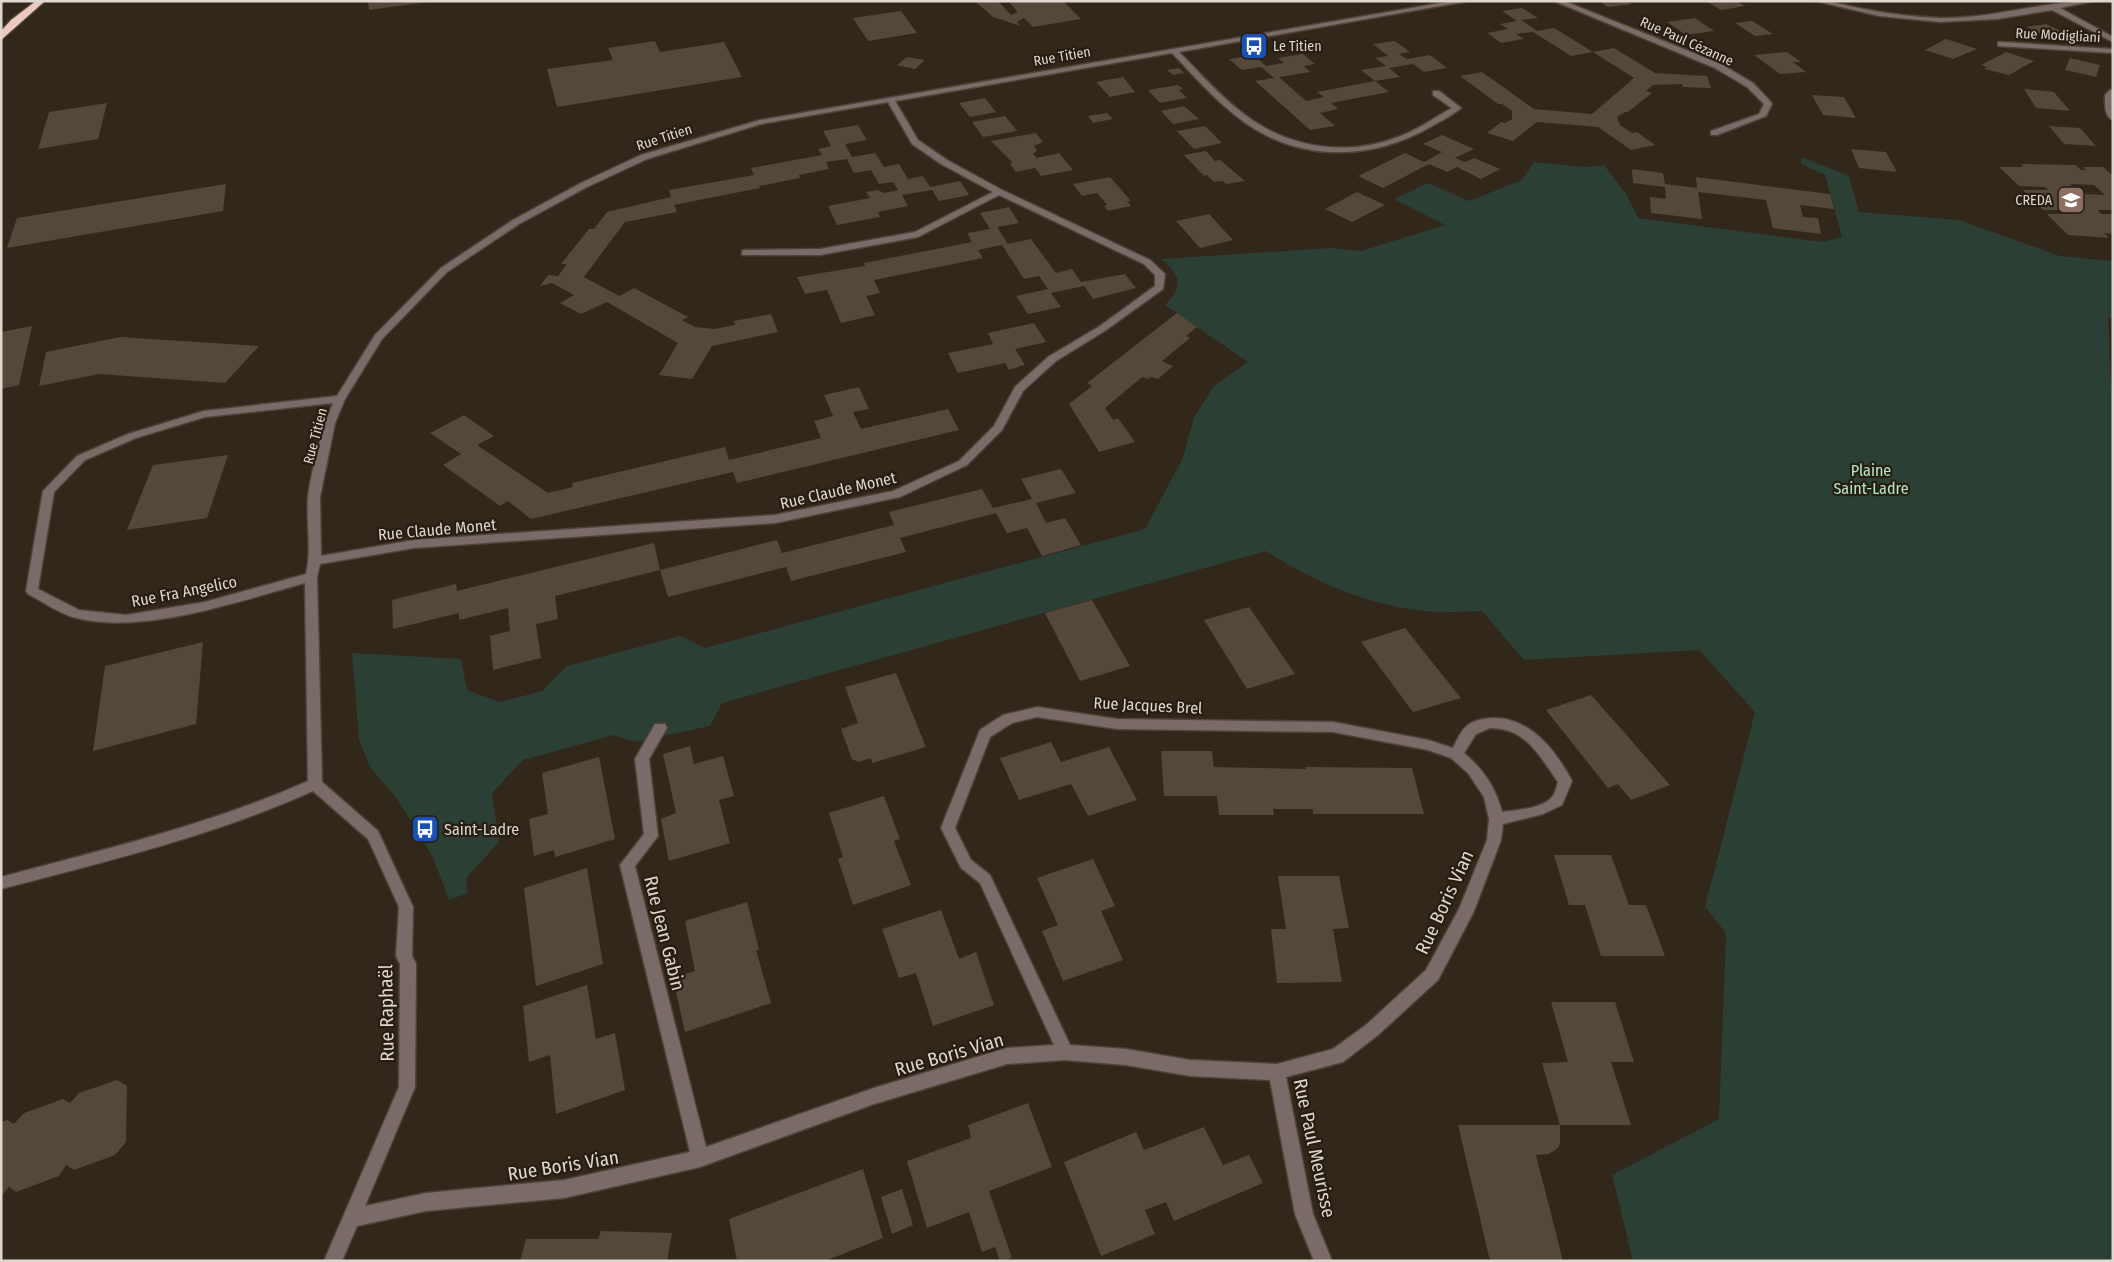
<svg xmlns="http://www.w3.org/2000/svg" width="2114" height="1262" viewBox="0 0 2114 1262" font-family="'Fira Sans Condensed',sans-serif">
	<rect width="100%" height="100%" fill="#31271a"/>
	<!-- green -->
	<path fill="#2c3f34" d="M1801,157L1849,176L1859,212L1959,220L2060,256L2113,261V317L2108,318L2111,385L2113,387V1261H1633L1612,1175L1719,1119L1726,933L1705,907L1755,712L1699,650L1524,660L1482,611C1466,611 1449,613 1433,612C1372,607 1316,583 1266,551L722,703L710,726L634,742L614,735L523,760L492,793L499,842L466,878L468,893L449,900L434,860L421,836L397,799L370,767L359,740L352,653L461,659L467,690L500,702L542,691L567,666L680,636L705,648L1145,529L1183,458L1194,417L1214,386L1248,362L1165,305C1184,284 1181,277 1161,259L1330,248L1361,251L1445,225L1394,199L1428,183L1469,201L1522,180L1534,162L1585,167L1604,165L1626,194L1638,218L1823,242L1842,237L1825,175L1801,164Z"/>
	<!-- building -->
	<g fill="#54483b" fill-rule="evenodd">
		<polygon points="368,1 428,1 428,2 369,10"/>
		<polygon points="975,1 998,1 1011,15 1018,12 1008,1 1063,1 1081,19 1033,27 1024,18 1017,22 1021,26 993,17"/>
		<polygon points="1599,1 1627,1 1632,4 1608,7"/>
		<polygon points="1706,1 1736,1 1745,6 1721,10"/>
		<polygon points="1522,8 1538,18 1521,20 1532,27 1537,31 1554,28 1593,52 1571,56 1533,32 1516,34 1524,39 1501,43 1487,33 1508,29 1500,24 1517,21 1502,11"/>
		<polygon points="901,11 917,33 868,41 853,18"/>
		<polygon points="1695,18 1714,31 1686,35 1667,22"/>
		<polygon points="1752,21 1773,34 1755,36 1735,23"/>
		<polygon points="2046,24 2063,32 2068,31 2080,37 2054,41 2026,27"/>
		<polygon points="1946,39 1977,49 1953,59 1925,50"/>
		<polygon points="655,41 660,52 724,42 742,77 557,107 547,69 613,60 608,48"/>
		<polygon points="1395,41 1410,52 1399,54 1407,59 1430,55 1447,68 1424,72 1413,64 1389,68 1400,77 1375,81 1389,92 1331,103 1338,109 1320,113 1335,126 1310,130 1255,81 1274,78 1261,67 1242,70 1229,59 1254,55 1266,66 1284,63 1278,58 1303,54 1315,64 1304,66 1310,72 1279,77 1306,101 1324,97 1317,92 1375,81 1361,70 1386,66 1375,58 1388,56 1373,44"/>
		<polygon points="1614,48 1655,73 1707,76 1711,88 1683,87 1682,84 1653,85 1646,91 1652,93 1628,112 1625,112 1617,117 1620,125 1632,133 1637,132 1655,145 1631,150 1598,127 1537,122 1513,141 1487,133 1501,122 1505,123 1512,119 1512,111 1502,104 1498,104 1460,76 1482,72 1534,109 1592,114 1634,78 1593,52"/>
		<polygon points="1787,52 1801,62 1793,62 1806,72 1780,74 1754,55"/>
		<polygon points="2006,52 2034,61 2009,75 1984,69 1987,67 1981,65"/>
		<polygon points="907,57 925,60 915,69 897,65"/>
		<polygon points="2070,58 2100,65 2096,77 2065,70"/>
		<polygon points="1179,68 1184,73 1173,75 1167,70"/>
		<polygon points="1123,77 1135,92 1110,97 1096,82"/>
		<polygon points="1178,85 1183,89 1179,90 1187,98 1160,103 1148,90"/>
		<polygon points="2024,89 2054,92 2070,111 2036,108"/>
		<polygon points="1812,95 1844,97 1856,118 1823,115"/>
		<polygon points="985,98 996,112 970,117 959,103"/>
		<polygon points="107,103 98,139 38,149 49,112"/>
		<polygon points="1184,106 1199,119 1173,124 1161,111"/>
		<polygon points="1107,113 1113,119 1093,123 1088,116"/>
		<polygon points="1005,116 1017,131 983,137 972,122"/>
		<polygon points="858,125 867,140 845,144 852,157 875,153 884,167 899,164 908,179 923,176 930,187 960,181 969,195 939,201 932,190 902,195 908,206 878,212 880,217 837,225 828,206 870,198 866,192 878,190 884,193 898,190 893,182 879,184 871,170 854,173 847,159 826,162 829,169 799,175 800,178 759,186 760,188 674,205 677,212 625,222 584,277 619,296 634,288 688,317 682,320 695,327 715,329 735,325 734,321 771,314 778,332 712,346 692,379 659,375 678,343 607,302 581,314 560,303 574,295 552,283 540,286 548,275 558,276 567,264 561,264 589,229 594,229 607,212 671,197 669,190 754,175 751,168 822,155 818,149 831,146 823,131"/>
		<polygon points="1205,126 1222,143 1194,149 1177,131"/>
		<polygon points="2049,126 2080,128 2096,146 2064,144"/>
		<polygon points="1036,133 1043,142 1034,146 1037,151 1033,154 1037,158 1059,153 1073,170 1041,176 1035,168 1016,172 1010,164 1012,162 991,141"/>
		<polygon points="1442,135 1474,149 1455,158 1465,162 1474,158 1500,169 1481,179 1457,167 1447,172 1429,164 1383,188 1358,176 1405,153 1424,162 1442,152 1423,144"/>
		<polygon points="1851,149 1886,152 1897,172 1859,168"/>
		<polygon points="1206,151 1215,161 1220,160 1245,181 1226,184 1223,181 1214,182 1207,175 1204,176 1184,155"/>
		<path d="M2021,164L2076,165L2081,170H2086L2083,167H2103L2113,176V210H2098L2101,214H2113V234L2104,233L2109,238L2068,235L2047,214H2073L2069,210H2043L2023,190H2048L2045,187L2019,186L1999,167H2023ZM2070,184L2094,185L2105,195L2081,194Z"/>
		<polygon points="1632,169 1663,173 1665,184 1697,188 1696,177 1830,194 1834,209 1800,205 1803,217 1818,218 1821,234 1773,228 1766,200 1698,192 1702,219 1651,213 1650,197 1666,199 1665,187 1633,183"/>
		<polygon points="1110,177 1131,201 1127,201 1131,206 1108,211 1104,206 1107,205 1097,193 1082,196 1073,184"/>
		<polygon points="226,184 223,211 7,248 17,218"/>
		<polygon points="1357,192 1385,205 1352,222 1325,209"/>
		<polygon points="1009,207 1019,223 997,227 1008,244 1031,239 1056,273 1072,269 1081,282 1125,274 1136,288 1093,299 1084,286 1051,293 1061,307 1028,314 1016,296 1048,289 1039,276 1024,279 1002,245 978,250 983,258 874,280 880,293 866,296 875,315 841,323 827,290 805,294 797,277 865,266 864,263 972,242 967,233 990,229 980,213"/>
		<polygon points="1209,214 1233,240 1200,248 1176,221"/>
		<polygon points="1177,313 1197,327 1186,336 1190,338 1162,361 1173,366 1158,379 1151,377 1148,379 1142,377 1105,408 1113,420 1118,418 1135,442 1099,452 1069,404 1092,386 1087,383"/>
		<polygon points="1034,323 1046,342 1015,349 1025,365 1021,366 1009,370 1005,363 958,373 948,353 993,344 988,333"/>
		<polygon points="32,326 19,385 1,389 1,332"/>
		<polygon points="120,337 259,346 225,383 99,374 39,386 46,352"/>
		<polygon points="859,387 869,409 853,412 861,429 948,409 959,430 737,483 733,472 531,519 508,501 500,506 443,465 461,454 430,433 464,415 494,436 477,445 548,493 573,487 572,483 725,447 729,460 821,438 814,421 833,416 824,395"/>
		<polygon points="228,455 207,518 127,530 153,465"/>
		<polygon points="1061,469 1076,493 1036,503 1046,523 1065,518 1081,545 1042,556 1027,528 1007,533 996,513 900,538 906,552 850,566 791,581 786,567 668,597 660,570 777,540 782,553 894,525 889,512 982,489 993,508 1032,499 1021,479"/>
		<polygon points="654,543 660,570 555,596 558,619 536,624 541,658 493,670 490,636 510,631 508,608 459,620 459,613 393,629 392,600 456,584 457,591"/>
		<polygon points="1092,600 1130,666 1080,681 1045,613"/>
		<polygon points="1249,607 1271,639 1295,674 1247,689 1204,620"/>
		<polygon points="1405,628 1432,662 1461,698 1413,712 1361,642"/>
		<polygon points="203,642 196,724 93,751 105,666"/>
		<polygon points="896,673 926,747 872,763 871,758 858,762 852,759 841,729 858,723 845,687"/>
		<polygon points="1591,695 1623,731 1670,785 1631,800 1618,784 1608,788 1546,710"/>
		<polygon points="1051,742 1061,762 1109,747 1137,800 1088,816 1071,784 1019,800 1000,758"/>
		<polygon points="690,746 694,764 723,756 734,796 719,800 730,843 669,861 661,819 676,813 663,754"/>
		<polygon points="1161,751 1212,751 1214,767 1306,769 1305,767 1412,768 1424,814 1313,814 1313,809 1273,809 1274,815 1219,815 1217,796 1164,796"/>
		<polygon points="599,757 615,839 555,857 554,850 534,856 529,819 548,814 542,773"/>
		<polygon points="884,796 900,839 894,841 911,885 853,905 838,859 843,857 829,813"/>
		<polygon points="1554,855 1611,855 1629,905 1646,905 1665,956 1601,956 1585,905 1569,905"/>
		<polygon points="1093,859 1115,906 1101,911 1123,960 1063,981 1042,931 1058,925 1037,878"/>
		<polygon points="587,868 603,964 536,986 524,888"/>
		<polygon points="1278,876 1339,876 1349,928 1333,929 1342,982 1277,983 1271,929 1286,929"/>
		<polygon points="747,902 759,950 756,950 771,1003 685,1032 673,978 695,971 685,921"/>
		<polygon points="941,910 959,959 976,952 994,1005 933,1026 916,973 899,978 882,929"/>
		<polygon points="587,985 596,1039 615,1033 625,1090 556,1114 550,1055 529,1062 523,1006"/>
		<polygon points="1551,1002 1615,1002 1634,1062 1611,1062 1631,1125 1560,1125 1542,1063 1568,1062"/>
		<polygon points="117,1080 127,1086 126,1142 115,1155 74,1170 66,1165 59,1176 16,1192 9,1187 1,1196 1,1122 7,1120 14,1124 24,1113 63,1099 70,1103 79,1093"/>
		<polygon points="1028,1103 1052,1167 989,1191 1012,1258 1000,1261 995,1247 982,1252 969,1212 927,1228 907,1161 971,1138 968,1125"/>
		<polygon points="1458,1125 1560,1125 1560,1143 1558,1148 1549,1154 1536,1155 1563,1261 1490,1261"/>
		<polygon points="1204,1127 1223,1165 1249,1155 1263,1183 1174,1221 1166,1202 1145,1210 1155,1234 1101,1256 1064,1162 1136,1132 1144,1150"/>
		<polygon points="863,1169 883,1238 825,1261 737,1261 729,1219"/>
		<polygon points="902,1189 913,1225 892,1234 881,1197"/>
		<polygon points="601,1231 672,1233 667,1261 520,1261 526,1239 598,1239"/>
	</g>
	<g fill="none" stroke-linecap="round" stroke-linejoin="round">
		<!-- minor casing -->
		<g stroke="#4d4337" stroke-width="3">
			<g id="minor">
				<path d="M1452,1H1468L1179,52C1199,72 1218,94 1240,111C1284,147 1344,158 1398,137C1417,130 1434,118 1452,108L1433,95V91H1439L1461,108C1453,115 1441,121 1432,126C1376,159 1306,163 1250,126C1221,107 1197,79 1172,53L895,101L918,140L947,160L1002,190L1150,260L1165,274L1163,289L1106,330L1056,361L1023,391L1002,430L967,465L900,497L775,523L414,548L320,564L317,577L322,782L378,831L413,907L412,956L416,964L415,1087L365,1206L426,1193L564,1180L690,1152L620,865L644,834L635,759L655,724H665L667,728L649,759L658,836L635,866L706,1147L874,1088L1007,1048L1054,1045L980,883L961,868L941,828L980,730L1003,715L1037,707L1117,719L1333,722L1428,740L1453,748C1457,740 1461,730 1468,725C1475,720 1486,718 1494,718C1531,718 1556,751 1572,781L1562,805L1543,814L1503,824L1501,840L1474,911L1438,980L1378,1035L1343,1062L1286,1077L1313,1214L1332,1261H1314L1295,1214L1270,1080L1190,1076L1126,1065L1065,1060L1007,1064L874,1104L700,1167L564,1198L426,1211L357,1226L342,1261H324L399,1087L400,964L396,956L399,907L368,839L313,791C213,836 107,861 1,889V877C105,849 209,825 308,781L305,583C239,601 144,635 76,618C60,614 43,602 28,594L26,591L43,491L77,456L128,434L204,411L337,396L375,335L441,268L513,220L581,183L641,155L760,120ZM888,102L912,144L941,164L993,192L915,232L820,249L745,250L742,251V255H820L918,237L999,195L1144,264L1155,275V286L1100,326L1048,357L1015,387L994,426L959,461L893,491L775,515L414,540L321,556L320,497L335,423L345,399L382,339L447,272L519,224L587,187L647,159L761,124ZM333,403C322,429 312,468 308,497C306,523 312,549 306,574L205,602L126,615L79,610L38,589L54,492L85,460L136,438L205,417ZM1037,717L1117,729L1333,732L1428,750L1451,758L1468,773L1484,797L1489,819L1487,840L1459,909L1426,970L1366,1025L1333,1049L1277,1064L1190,1060L1126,1049L1070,1045L990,875L971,860L955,828L990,737L1012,723ZM1490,728C1526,728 1539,755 1558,782C1556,787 1556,793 1552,797C1542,809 1516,810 1502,812C1496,788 1483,769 1464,753L1476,734Z"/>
				<polygon points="1554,1 1564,1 1721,64 1753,83 1771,102 1772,104 1766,116 1717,135 1711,135 1711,131 1759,114 1764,104 1747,87 1715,68"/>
				<path d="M1816,1C1832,1 1848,6 1864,9C1889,14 1915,17 1940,18C1993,19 2043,1 2094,1L2060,8L2113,37V42L2052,10L1997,19L1940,22L1879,16Z"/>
				<polygon points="2001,42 2113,49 2113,53 1998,46 1998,42"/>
				<path d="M2110,90H2113V120C2104,116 2105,104 2105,95Z"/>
			</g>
		</g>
		<!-- highway casing -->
		<g stroke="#4d4337" stroke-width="3">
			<polygon id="highway" points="36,1 45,1 1,40 1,31 11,20"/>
		</g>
		<!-- minor -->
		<use href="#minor" fill="#7a6b68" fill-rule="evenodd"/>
		<!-- highway -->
		<use href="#highway" fill="#ebc8c0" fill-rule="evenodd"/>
	</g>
	<!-- icons -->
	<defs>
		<g id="bus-square" transform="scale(1.4375)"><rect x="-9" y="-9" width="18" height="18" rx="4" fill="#1a4fb4" stroke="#271d11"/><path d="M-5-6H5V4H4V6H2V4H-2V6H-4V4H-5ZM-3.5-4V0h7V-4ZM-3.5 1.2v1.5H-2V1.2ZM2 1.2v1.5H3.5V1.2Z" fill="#fff"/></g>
		<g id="school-square" transform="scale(1.4375)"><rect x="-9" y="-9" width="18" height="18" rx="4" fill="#8d6e63" stroke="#271d11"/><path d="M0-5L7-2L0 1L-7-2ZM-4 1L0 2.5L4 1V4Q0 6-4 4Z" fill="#fff"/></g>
	</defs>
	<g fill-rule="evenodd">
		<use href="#bus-square" x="1254" y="46"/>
		<use href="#school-square" x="2071" y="200"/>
		<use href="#bus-square" x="425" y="829"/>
	</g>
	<g text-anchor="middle" stroke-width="4.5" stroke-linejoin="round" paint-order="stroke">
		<!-- far-street labels -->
		<g font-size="14" fill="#dfd8d0" stroke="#271d11">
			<text transform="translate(2058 35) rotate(3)" y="5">Rue Modigliani</text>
			<text transform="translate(1687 41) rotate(24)" y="5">Rue Paul Cézanne</text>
			<text transform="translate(1062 56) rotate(-10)" y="5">Rue Titien</text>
			<text transform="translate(664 137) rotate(-18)" y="5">Rue Titien</text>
			<text transform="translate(315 436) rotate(-75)" y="5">Rue Titien</text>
		</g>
		<!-- far-poi labels -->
		<g font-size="14" fill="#dfd8d0" stroke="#271d11" text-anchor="start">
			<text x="1273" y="51">Le Titien</text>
			<text x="2052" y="205" text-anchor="end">CREDA</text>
		</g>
		<!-- park labels -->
		<g font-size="16" fill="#b0e8c9" stroke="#271d11">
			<text x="1871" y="476">Plaine<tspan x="1871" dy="18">Saint-Ladre</tspan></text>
		</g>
		<!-- street labels -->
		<g font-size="16" fill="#dfd8d0" stroke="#271d11">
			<text transform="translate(838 490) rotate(-13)" y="6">Rue Claude Monet</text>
			<text transform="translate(437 529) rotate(-5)" y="6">Rue Claude Monet</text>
			<text transform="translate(184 591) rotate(-11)" y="6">Rue Fra Angelico</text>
			<text transform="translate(1148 705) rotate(3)" y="6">Rue Jacques Brel</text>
		</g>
		<!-- poi labels -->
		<g font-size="16" fill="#dfd8d0" stroke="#271d11" text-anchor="start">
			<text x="444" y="835">Saint-Ladre</text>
		</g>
		<!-- near-street labels -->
		<g font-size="19" fill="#dfd8d0" stroke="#271d11">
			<text transform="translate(1444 902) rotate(-65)" y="7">Rue Boris Vian</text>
			<text transform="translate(665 933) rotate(76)" y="7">Rue Jean Gabin</text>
			<text transform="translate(386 1013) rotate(-91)" y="7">Rue Raphaël</text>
			<text transform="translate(949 1054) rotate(-16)" y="7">Rue Boris Vian</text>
			<text transform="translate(1315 1148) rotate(78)" y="7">Rue Paul Meurisse</text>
			<text transform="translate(563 1165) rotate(-9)" y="7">Rue Boris Vian</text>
		</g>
	</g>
	<!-- border -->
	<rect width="2114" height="1262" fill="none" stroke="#dfd8d0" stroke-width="5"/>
</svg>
